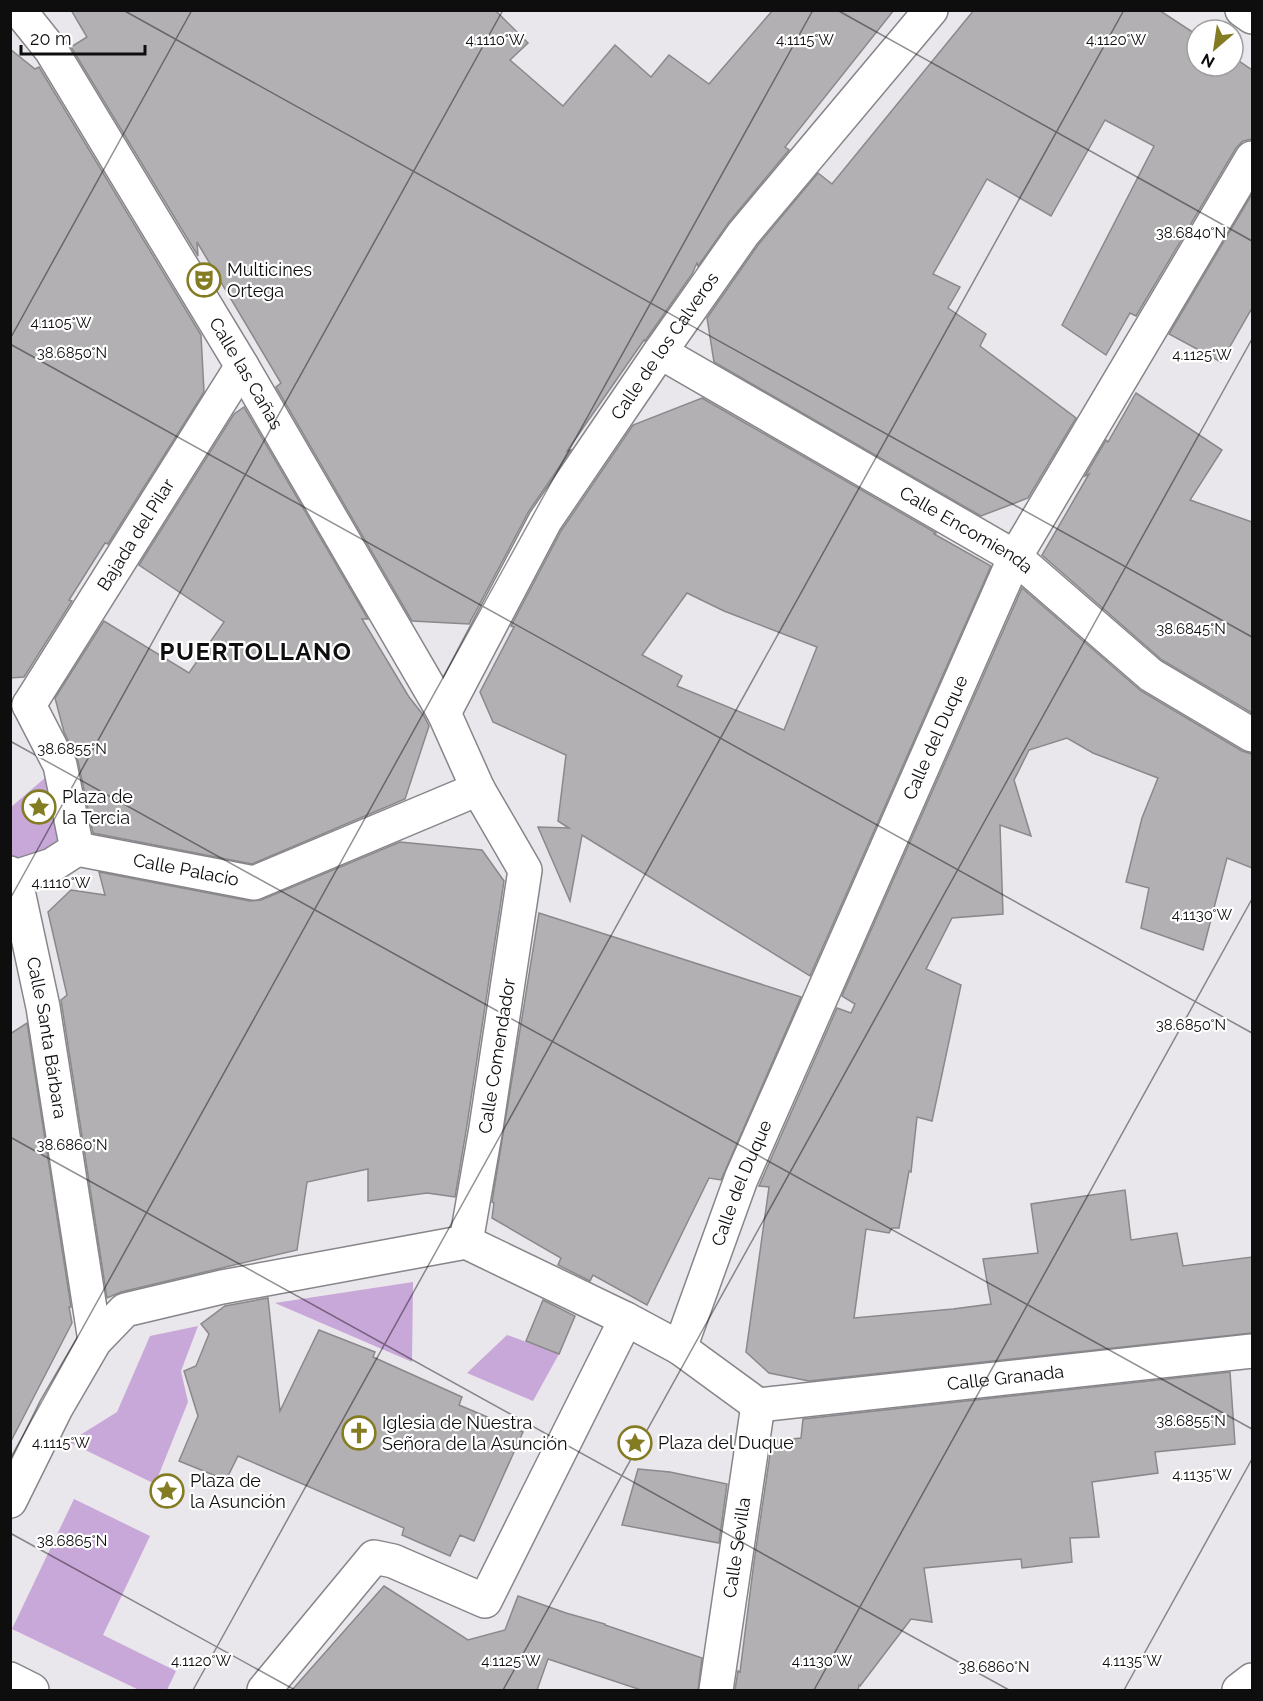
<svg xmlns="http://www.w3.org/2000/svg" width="1263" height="1701" viewBox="0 0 1263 1701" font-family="Raleway,sans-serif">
	<rect width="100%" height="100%" fill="#e9e7eb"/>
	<!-- green -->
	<g fill="#c8a7d9">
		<polygon points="60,765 77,849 11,873 10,808"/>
		<polygon points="413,1282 412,1362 275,1303"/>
		<polygon points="198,1326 181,1371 188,1402 155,1484 69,1442 117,1412 150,1336"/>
		<polygon points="507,1335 559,1354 533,1401 467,1373"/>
		<polygon points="74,1499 150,1536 103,1635 176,1671 167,1690 139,1690 12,1629"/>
	</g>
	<!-- building -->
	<g fill="#b3b0b4" stroke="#8b888c" stroke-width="1.5" fill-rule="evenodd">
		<polygon points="71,10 495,10 528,43 510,60 563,106 615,45 651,77 669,55 709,84 773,10 894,10 785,147 789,150 729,222 698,266 697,263 692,274 645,341 644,340 567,451 571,450 529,511 469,624 412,621 276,387 281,383 197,242 198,256 71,47 87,37"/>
		<polygon points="974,10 1159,10 1197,35 1197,66 1233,66 1233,57 1252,70 1252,139 1243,141 1236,148 1136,316 1130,313 1106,355 1062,325 1154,146 1105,120 1051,216 987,179 933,274 960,287 948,308 986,334 980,346 1076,418 1028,498 981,516 714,362 707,318 758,245 818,173 832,184"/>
		<polygon points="10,49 35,69 39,67 201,335 204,392 108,544 105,543 69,600 72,601 24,677 10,678"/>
		<polygon points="1252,194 1252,308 1221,362 1169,334"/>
		<polygon points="1136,393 1222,450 1190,500 1252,522 1252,713 1162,660 1042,555 1089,474 1085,476 1106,440 1108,442"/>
		<path d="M702,398L936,533L934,534L991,566L810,976L582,835L570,901L538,827L569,828L558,821L566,755L493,722L480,692L514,627L511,626L561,531L633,425ZM687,593L724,611L817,647L784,730L677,686L682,676L642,655Z"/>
		<polygon points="244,407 368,619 362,619 409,697 424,716 429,726 405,799 252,864 93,833 78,761 64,732 55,698 104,621 189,673 224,622 139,565 234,414"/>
		<polygon points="1022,588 1141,691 1242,751 1252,754 1252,868 1227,858 1203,950 1141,928 1149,888 1126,882 1142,818 1158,778 1093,753 1067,738 1029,750 1014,780 1031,836 1000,825 1003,914 952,918 926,969 961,985 932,1121 917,1117 911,1172 909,1171 899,1228 892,1228 889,1233 866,1229 854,1318 953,1309 991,1304 983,1259 1038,1253 1031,1204 1125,1190 1131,1240 1177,1233 1183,1266 1252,1257 1252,1333 809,1381 769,1373 746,1352 769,1187 759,1186 837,1008 851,1013 855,1004 842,996"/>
		<polygon points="400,842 482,850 504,881 467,1125 455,1197 427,1193 368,1201 368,1169 307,1182 297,1250 121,1292 107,1298 61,1000 67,995 48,912 71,890 105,895 99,872 250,901 261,900"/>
		<polygon points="539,913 801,997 721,1180 709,1178 647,1305 593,1275 590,1281 558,1265 561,1258 492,1218 494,1203 492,1202"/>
		<polygon points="27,1023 71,1307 69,1307 72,1323 10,1443 10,1034"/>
		<polygon points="268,1298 280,1411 319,1330 375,1352 373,1357 462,1397 459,1405 523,1432 474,1541 460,1535 450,1556 402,1535 404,1528 238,1456 226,1480 179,1461 198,1416 184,1371 196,1366 209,1334 201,1324 225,1306"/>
		<polygon points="543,1300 575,1316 559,1354 526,1341"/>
		<polygon points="1230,1372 1235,1444 1155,1452 1158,1473 1092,1482 1099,1537 1070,1538 1072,1562 1022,1568 1021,1559 924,1568 932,1622 911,1619 860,1686 859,1685 858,1690 735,1690 738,1671 740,1672 754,1562 772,1441 801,1438 803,1419"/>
		<polygon points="638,1469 670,1472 727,1484 719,1543 622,1525"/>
		<polygon points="384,1586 468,1640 505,1630 518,1596 566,1613 605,1624 605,1625 702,1658 698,1690 641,1690 548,1659 537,1690 292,1690"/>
	</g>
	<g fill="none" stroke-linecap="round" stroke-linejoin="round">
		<!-- minor casing -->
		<g stroke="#878589" stroke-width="36">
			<g id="minor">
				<path id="s1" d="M19,10L51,50L242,366L444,713L478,789L525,870L486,1128L466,1242"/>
				<path id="s2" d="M660,352L1015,557L1151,675L1252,735"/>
				<path id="s3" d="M29,705L242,366"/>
				<path id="s4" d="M444,713L545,521L660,352L743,234L931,10"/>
				<path id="s5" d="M77,849L254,883L478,789"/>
				<polyline points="10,873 15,877 52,865 77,849 60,765 29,705"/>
				<path id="s6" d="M15,877L43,1007L95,1341"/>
				<path id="s7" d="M680,1348L741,1179L1015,557L1252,158"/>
				<path id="s8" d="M758,1405L1252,1351"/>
				<polyline points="10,1501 56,1408 95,1341 125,1310 222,1287 466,1242 626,1319 680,1348 758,1405"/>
				<polyline points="10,1679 32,1690"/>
				<polyline points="264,1690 374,1557 393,1561 485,1601 626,1319"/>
				<path id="s9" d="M716,1690L758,1405"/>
			</g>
		</g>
		<!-- major casing -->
		<g stroke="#878589" stroke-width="36">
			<polyline id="major" points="1242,10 1252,17"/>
		</g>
		<!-- highway casing -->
		<g stroke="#878589" stroke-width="36">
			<polyline id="highway" points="1239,1690 1252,1680"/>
		</g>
		<!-- minor -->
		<use href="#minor" stroke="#fff" stroke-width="33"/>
		<!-- major -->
		<use href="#major" stroke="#fff" stroke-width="33"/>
		<!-- highway -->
		<use href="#highway" stroke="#fff" stroke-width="33"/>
	</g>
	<!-- ticks -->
	<path fill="none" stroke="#0f0e0f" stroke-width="1.5" stroke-opacity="0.45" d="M123,10L1252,637M837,10L1252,241M10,339L192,10M10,344L1252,1033M10,741L1252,1429M10,899L503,10M10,1137L1009,1690M10,1459L813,10M10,1533L295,1690M193,1690L1124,10M503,1690L1252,339M814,1690L1252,899M1124,1690L1252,1459"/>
	<!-- icons -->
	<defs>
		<g id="theatre-ring" transform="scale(1.725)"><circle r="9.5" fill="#fff" stroke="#847c22" stroke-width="1.5"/><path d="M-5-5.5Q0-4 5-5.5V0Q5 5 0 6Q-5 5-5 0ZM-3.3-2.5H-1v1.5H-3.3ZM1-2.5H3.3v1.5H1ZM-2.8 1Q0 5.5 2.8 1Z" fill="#847c22"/></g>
		<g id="sight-ring" transform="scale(1.725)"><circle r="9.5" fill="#fff" stroke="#847c22" stroke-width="1.5"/><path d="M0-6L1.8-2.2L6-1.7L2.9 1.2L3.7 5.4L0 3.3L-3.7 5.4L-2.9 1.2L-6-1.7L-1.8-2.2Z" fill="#847c22"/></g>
		<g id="church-ring" transform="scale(1.725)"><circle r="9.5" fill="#fff" stroke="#847c22" stroke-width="1.5"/><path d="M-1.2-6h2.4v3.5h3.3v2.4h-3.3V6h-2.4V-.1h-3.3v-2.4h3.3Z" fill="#847c22"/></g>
	</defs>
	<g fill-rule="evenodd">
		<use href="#theatre-ring" x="204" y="280"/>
		<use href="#sight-ring" x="39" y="807"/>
		<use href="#church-ring" x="359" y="1433"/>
		<use href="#sight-ring" x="635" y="1443"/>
		<use href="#sight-ring" x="167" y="1491"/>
	</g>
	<g text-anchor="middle" stroke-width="4.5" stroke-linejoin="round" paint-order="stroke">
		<!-- poi labels -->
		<g font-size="18" fill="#0f0e0f" stroke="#fff" text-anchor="start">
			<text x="227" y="276">Multicines<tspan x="227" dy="21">Ortega</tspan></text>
			<text x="62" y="803">Plaza de<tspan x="62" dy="21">la Tercia</tspan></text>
			<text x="382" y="1429">Iglesia de Nuestra<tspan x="382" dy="21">Señora de la Asunción</tspan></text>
			<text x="658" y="1449">Plaza del Duque</text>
			<text x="190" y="1487">Plaza de<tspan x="190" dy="21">la Asunción</tspan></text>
		</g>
		<!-- street labels -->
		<g font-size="18" fill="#0f0e0f" stroke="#fff">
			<text dy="6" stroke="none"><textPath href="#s4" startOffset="429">Calle de los Calveros</textPath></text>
			<text dy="6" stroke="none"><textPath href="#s1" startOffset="429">Calle las Cañas</textPath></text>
			<text dy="6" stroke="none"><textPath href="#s2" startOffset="354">Calle Encomienda</textPath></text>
			<text dy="6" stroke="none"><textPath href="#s3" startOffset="201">Bajada del Pilar</textPath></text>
			<text dy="6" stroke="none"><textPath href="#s7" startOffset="662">Calle del Duque</textPath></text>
			<text dy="6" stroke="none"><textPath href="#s5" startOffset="111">Calle Palacio</textPath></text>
			<text dy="6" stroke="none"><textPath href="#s6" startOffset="164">Calle Santa Bárbara</textPath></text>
			<text transform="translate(497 1056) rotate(-81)" y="6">Calle Comendador</text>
			<text dy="6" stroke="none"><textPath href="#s7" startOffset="176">Calle del Duque</textPath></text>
			<text dy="6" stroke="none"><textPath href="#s8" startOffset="249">Calle Granada</textPath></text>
			<text dy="6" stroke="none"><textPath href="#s9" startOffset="144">Calle Sevilla</textPath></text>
		</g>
		<!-- district labels -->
		<g font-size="24" font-weight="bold" letter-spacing="1.5" fill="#0f0e0f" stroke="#fff">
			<text x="256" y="660">PUERTOLLANO</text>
		</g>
	</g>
	<g font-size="15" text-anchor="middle" fill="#0f0e0f" stroke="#fff" stroke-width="4.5" stroke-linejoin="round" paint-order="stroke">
		<text x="495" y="45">4.1110°W</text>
		<text x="805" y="45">4.1115°W</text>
		<text x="1116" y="45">4.1120°W</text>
		<text x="1191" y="238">38.6840°N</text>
		<text x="61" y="328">4.1105°W</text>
		<text x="72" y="358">38.6850°N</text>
		<text x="1202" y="360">4.1125°W</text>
		<text x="1191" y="634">38.6845°N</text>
		<text x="72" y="754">38.6855°N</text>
		<text x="61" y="888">4.1110°W</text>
		<text x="1202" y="920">4.1130°W</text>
		<text x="1191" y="1030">38.6850°N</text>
		<text x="72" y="1150">38.6860°N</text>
		<text x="1191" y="1426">38.6855°N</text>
		<text x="61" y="1448">4.1115°W</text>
		<text x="1202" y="1480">4.1135°W</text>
		<text x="72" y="1546">38.6865°N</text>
		<text x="201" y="1666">4.1120°W</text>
		<text x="511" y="1666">4.1125°W</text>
		<text x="822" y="1666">4.1130°W</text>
		<text x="1132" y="1666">4.1135°W</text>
		<text x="994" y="1672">38.6860°N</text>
	</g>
	<!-- border -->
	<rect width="1263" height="1701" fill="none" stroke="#0f0e0f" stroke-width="24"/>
	<!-- north arrow -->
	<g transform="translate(1215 48) rotate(209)"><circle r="28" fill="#ffffff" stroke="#9f9f9f" stroke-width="1.5"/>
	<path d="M0-4.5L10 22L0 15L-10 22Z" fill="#847c22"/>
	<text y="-9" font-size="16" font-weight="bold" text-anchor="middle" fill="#0f0e0f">N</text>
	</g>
	<!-- scale -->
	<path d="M21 45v9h124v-9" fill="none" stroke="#0f0e0f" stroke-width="3"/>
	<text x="30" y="45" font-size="18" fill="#0f0e0f" stroke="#ffffff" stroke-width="4.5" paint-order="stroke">20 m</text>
</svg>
